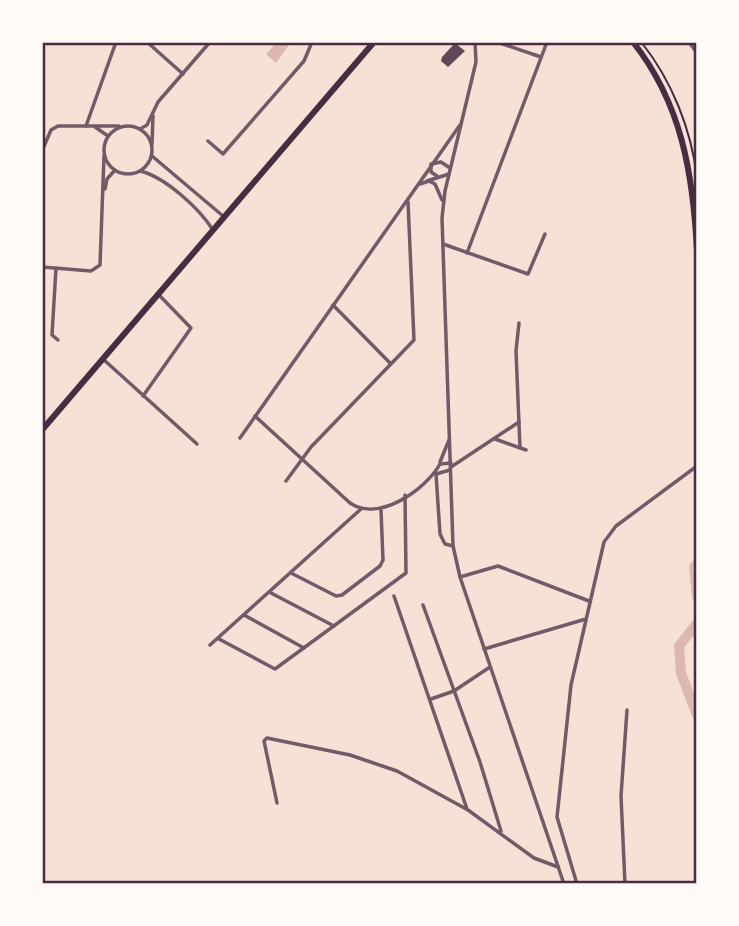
<svg xmlns="http://www.w3.org/2000/svg" width="739" height="926" viewBox="0 0 739 926" font-family="'Golos Text',sans-serif">
	<rect width="100%" height="100%" fill="#f7e1d7"/>
	<!-- water -->
	<polygon fill="#dcb8b0" points="277,42 291,42 276,63 266,54"/>
	<g fill="none" stroke-linecap="round" stroke-linejoin="round">
		<!-- river -->
		<g stroke="#dcb8b0" stroke-width="10">
			<polyline points="697,564 694,567 697,596"/>
			<polyline points="697,623 679,646 681,673 697,715"/>
		</g>
	</g>
	<!-- building -->
	<polygon fill="#644757" points="455,43 465,51 448,67 441,61 442,57"/>
	<g fill="none" stroke-linecap="round" stroke-linejoin="round">
		<!-- path -->
		<path stroke="#4a2c40" stroke-width="2" d="M642,43C672,81 691,129 697,177"/>
		<!-- minor -->
		<g stroke="#755966" stroke-width="3.5">
			<polyline points="147,42 183,74"/>
			<polyline points="475,42 476,62 445,191 442,218 453,546 460,577 564,884"/>
			<polyline points="497,42 541,57"/>
			<polyline points="689,42 697,53"/>
			<circle cx="128" cy="150" r="24"/>
			<polyline points="86,126 116,42"/>
			<polyline points="95,127 108,136"/>
			<polyline points="140,129 147,125 158,102 210,42"/>
			<polyline points="208,141 223,154 304,61 312,42"/>
			<polyline points="152,144 153,116"/>
			<polyline points="42,151 51,130 58,126 119,126"/>
			<polyline points="152,156 223,216"/>
			<path d="M140,171C165,177 199,208 213,230"/>
			<polyline points="437,176 431,172 431,164 441,162 450,168"/>
			<polyline points="427,181 449,174"/>
			<polyline points="420,184 429,181 435,184 442,200"/>
			<polyline points="105,189 107,179 115,170"/>
			<polyline points="443,244 528,274 545,234"/>
			<polyline points="467,253 547,42"/>
			<polyline points="42,267 91,271 100,265 104,156"/>
			<polyline points="56,268 52,335 58,340"/>
			<polyline points="333,305 390,363"/>
			<polyline points="519,323 516,351 520,448"/>
			<polyline points="103,359 197,444"/>
			<polyline points="143,396 191,328 159,295"/>
			<path d="M255,416L350,503C379,523 426,489 440,464L451,463"/>
			<polyline points="240,438 460,125"/>
			<polyline points="495,439 526,450"/>
			<polyline points="440,462 449,440"/>
			<polyline points="451,467 519,422"/>
			<polyline points="436,474 440,534 445,544 453,546"/>
			<polyline points="436,474 450,470"/>
			<polyline points="286,481 311,447 414,340 408,202"/>
			<polyline points="291,573 336,596 342,595 380,566 383,560 381,510"/>
			<polyline points="460,577 498,566 589,601"/>
			<polyline points="271,593 334,626"/>
			<polyline points="394,596 467,809"/>
			<polyline points="423,605 480,762 501,831"/>
			<polyline points="244,615 304,648"/>
			<polyline points="219,639 275,669 406,573 405,495"/>
			<polyline points="210,645 361,509"/>
			<polyline points="484,649 586,619"/>
			<polyline points="431,699 454,691 490,667"/>
			<polyline points="277,803 264,741 267,738 350,755 397,771 468,810 534,858 558,867"/>
			<polyline points="577,884 557,817 571,685 604,542 616,526 697,466"/>
			<polyline points="625,884 621,796 627,710"/>
		</g>
		<!-- primary -->
		<g stroke="#4a2c40" stroke-width="6">
			<path d="M633,42C682,104 693,174 697,251"/>
			<polyline points="42,430 374,42"/>
		</g>
	</g>
	<!-- border -->
	<rect width="739" height="926" fill="none" stroke="#fffaf5" stroke-width="88"/>
	<rect x="44" y="44" width="651" height="838" fill="none" stroke="#4a2c40" stroke-width="2.5"/>
</svg>
